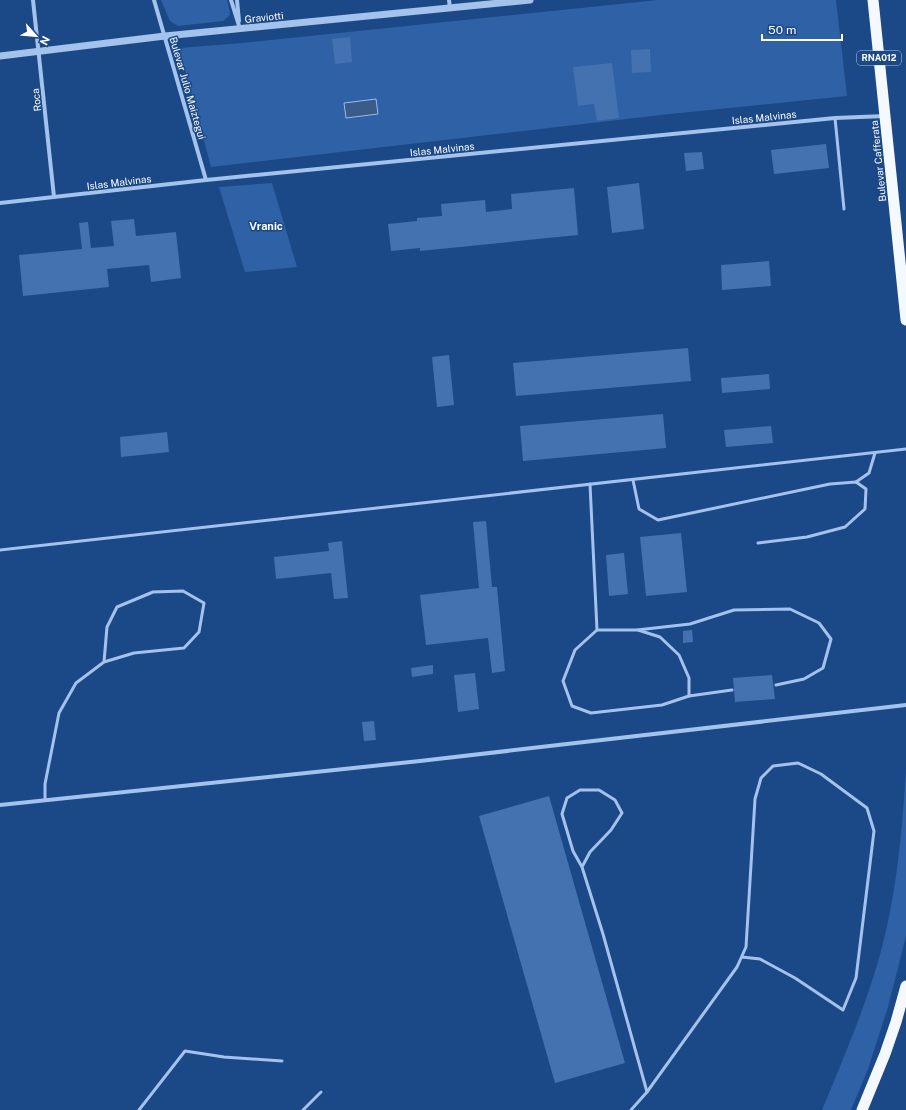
<svg xmlns="http://www.w3.org/2000/svg" width="906" height="1110" viewBox="0 0 906 1110" font-family="'Public Sans',sans-serif">
	<rect width="100%" height="100%" fill="#1b4887"/>
	<!-- green -->
	<g fill="#2e61a5">
		<polygon points="161,0 227,0 229,8 230,15 223,21 178,26 170,21"/>
		<polygon points="658,0 836,0 847,96 661,115 211,167 179,48 242,43"/>
		<polygon points="272,183 297,267 245,272 219,187"/>
		<path d="M906,768V936L888,1007L868,1069L851,1110H822C842,1062 862,1015 877,965C896,902 902,834 906,768Z"/>
	</g>
	<!-- water -->
	<polygon fill="#3b5c8a" stroke="#96bdee" points="376,99 378,114 346,118 344,103"/>
	<!-- building -->
	<g fill="#4471b0">
		<polygon points="350,37 352,62 335,64 332,39"/>
		<polygon points="650,49 651,72 632,73 631,50"/>
		<polygon points="612,63 619,118 597,121 594,104 578,106 573,67"/>
		<polygon points="826,144 829,168 774,174 771,150"/>
		<polygon points="702,152 704,169 686,171 684,153"/>
		<polygon points="639,183 644,229 612,233 607,187"/>
		<polygon points="574,188 578,235 420,251 420,248 391,251 388,224 417,221 417,218 442,216 441,204 485,200 486,212 512,209 511,194"/>
		<polygon points="134,219 136,236 176,232 181,278 151,282 149,265 107,269 109,287 23,296 19,255 82,249 79,223 88,222 91,248 114,246 111,221"/>
		<polygon points="769,261 771,286 722,290 721,265"/>
		<polygon points="688,348 691,381 516,396 513,363"/>
		<polygon points="449,355 454,405 437,407 432,357"/>
		<polygon points="769,374 770,389 722,393 721,378"/>
		<polygon points="663,414 666,448 523,461 520,426"/>
		<polygon points="771,426 773,443 726,447 724,430"/>
		<polygon points="167,432 169,452 121,457 120,437"/>
		<polygon points="486,521 492,587 497,587 505,671 492,673 488,638 426,645 420,595 479,588 473,522"/>
		<polygon points="681,533 687,592 646,596 640,537"/>
		<polygon points="342,541 348,598 334,599 331,573 276,579 274,557 329,551 328,543"/>
		<polygon points="624,553 628,594 609,596 606,555"/>
		<polygon points="692,630 693,642 683,643 683,631"/>
		<polygon points="433,665 433,674 412,677 411,668"/>
		<polygon points="475,673 479,709 458,712 454,675"/>
		<polygon points="772,675 775,699 735,702 733,678"/>
		<polygon points="374,721 376,740 364,741 362,722"/>
		<polygon points="549,796 625,1063 555,1083 479,816"/>
	</g>
	<g fill="none" stroke-linecap="round" stroke-linejoin="round">
		<!-- service -->
		<g stroke="#a3c2ec" stroke-width="3">
			<polyline points="835,118 844,209"/>
			<polyline points="633,480 639,509 658,520 830,484 856,482 866,489 865,509 845,527 807,537 758,543"/>
			<polyline points="856,482 869,473 875,453"/>
			<polyline points="590,484 597,630"/>
			<polyline points="0,550 906,449"/>
			<polyline points="638,630 660,637 679,655 689,678 689,696"/>
			<polyline points="732,690 689,696 662,705 591,713 572,706 563,681 575,650 597,630 637,630 690,624 734,610 790,609 819,623 831,639 823,668 804,679 776,685"/>
			<polyline points="45,800 45,784 59,713 76,683 104,662 134,653 184,648 199,632 204,603 183,591 153,592 117,607 107,627 104,662"/>
			<polyline points="582,867 590,852 611,830 622,813 615,800 599,790 580,790 567,798 562,814 573,851 582,867 603,934 647,1092"/>
			<polyline points="139,1110 185,1051 224,1057 282,1061"/>
			<polyline points="303,1110 321,1092"/>
			<polyline points="631,1110 647,1092 737,967 746,947 755,799 761,778 773,766 798,763 821,774 867,808 874,831 856,978 843,1010 795,978 760,959 742,957"/>
		</g>
		<!-- minor -->
		<g stroke="#a3c2ec" stroke-width="4">
			<polyline points="33,0 54,197"/>
			<polyline points="154,0 206,180"/>
			<polyline points="231,0 240,29"/>
			<polyline points="237,0 239,21"/>
			<polyline points="449,0 450,8"/>
			<polyline points="0,203 206,180 835,118 885,116"/>
			<polyline points="0,805 420,761 906,705"/>
		</g>
		<!-- tertiary -->
		<polyline stroke="#a3c2ec" stroke-width="7" points="0,56 165,36 530,0"/>
		<!-- trunk -->
		<g stroke="#f4f8ff" stroke-width="11">
			<polyline points="873,0 906,320"/>
			<polyline points="862,1110 885,1054 896,1022 906,986"/>
		</g>
	</g>
	<g text-anchor="middle" stroke-width="3" stroke-linejoin="round" paint-order="stroke">
		<!-- shield labels -->
		<rect fill="#1b4887" stroke="#bbc8db" stroke-width="1" x="857" y="51" width="44" height="14" rx="3"/>
		<g font-size="9" font-weight="bold" fill="#fff">
			<text x="879" y="61">RNA012</text>
		</g>
		<!-- street labels -->
		<g font-size="10" fill="#fff" stroke="#1b4887">
			<text transform="translate(264 17) rotate(-6)" y="4">Graviotti</text>
			<text transform="translate(188 88) rotate(74)" y="4">Bulevar Julio Maiztegui</text>
			<text transform="translate(36 100) rotate(-96)" y="4">Roca</text>
			<text transform="translate(764 117) rotate(-6)" y="4">Islas Malvinas</text>
			<text transform="translate(442 149) rotate(-6)" y="4">Islas Malvinas</text>
			<text transform="translate(878 161) rotate(-96)" y="4">Bulevar Cafferata</text>
			<text transform="translate(119 182) rotate(-7)" y="4">Islas Malvinas</text>
		</g>
		<!-- neighbourhood labels -->
		<g font-size="11" font-weight="bold" fill="#fff" stroke="#1b4887">
			<text x="266" y="230">Vranic</text>
		</g>
	</g>
	<!-- north arrow -->
	<g transform="translate(36 36) rotate(117)" stroke="#1b4887" stroke-width="3" paint-order="stroke">
	<path d="M0-3L7 15L0 10L-7 15Z" fill="#ffffff"/>
	<text y="-6" font-size="11" font-weight="bold" text-anchor="middle" fill="#ffffff">N</text>
	</g>
	<!-- scale -->
	<path d="M762 34v6h80v-6" fill="none" stroke="#ffffff" stroke-width="2"/>
	<text x="768" y="34" font-size="12" fill="#ffffff" stroke="#1b4887" stroke-width="3" paint-order="stroke">50 m</text>
</svg>
